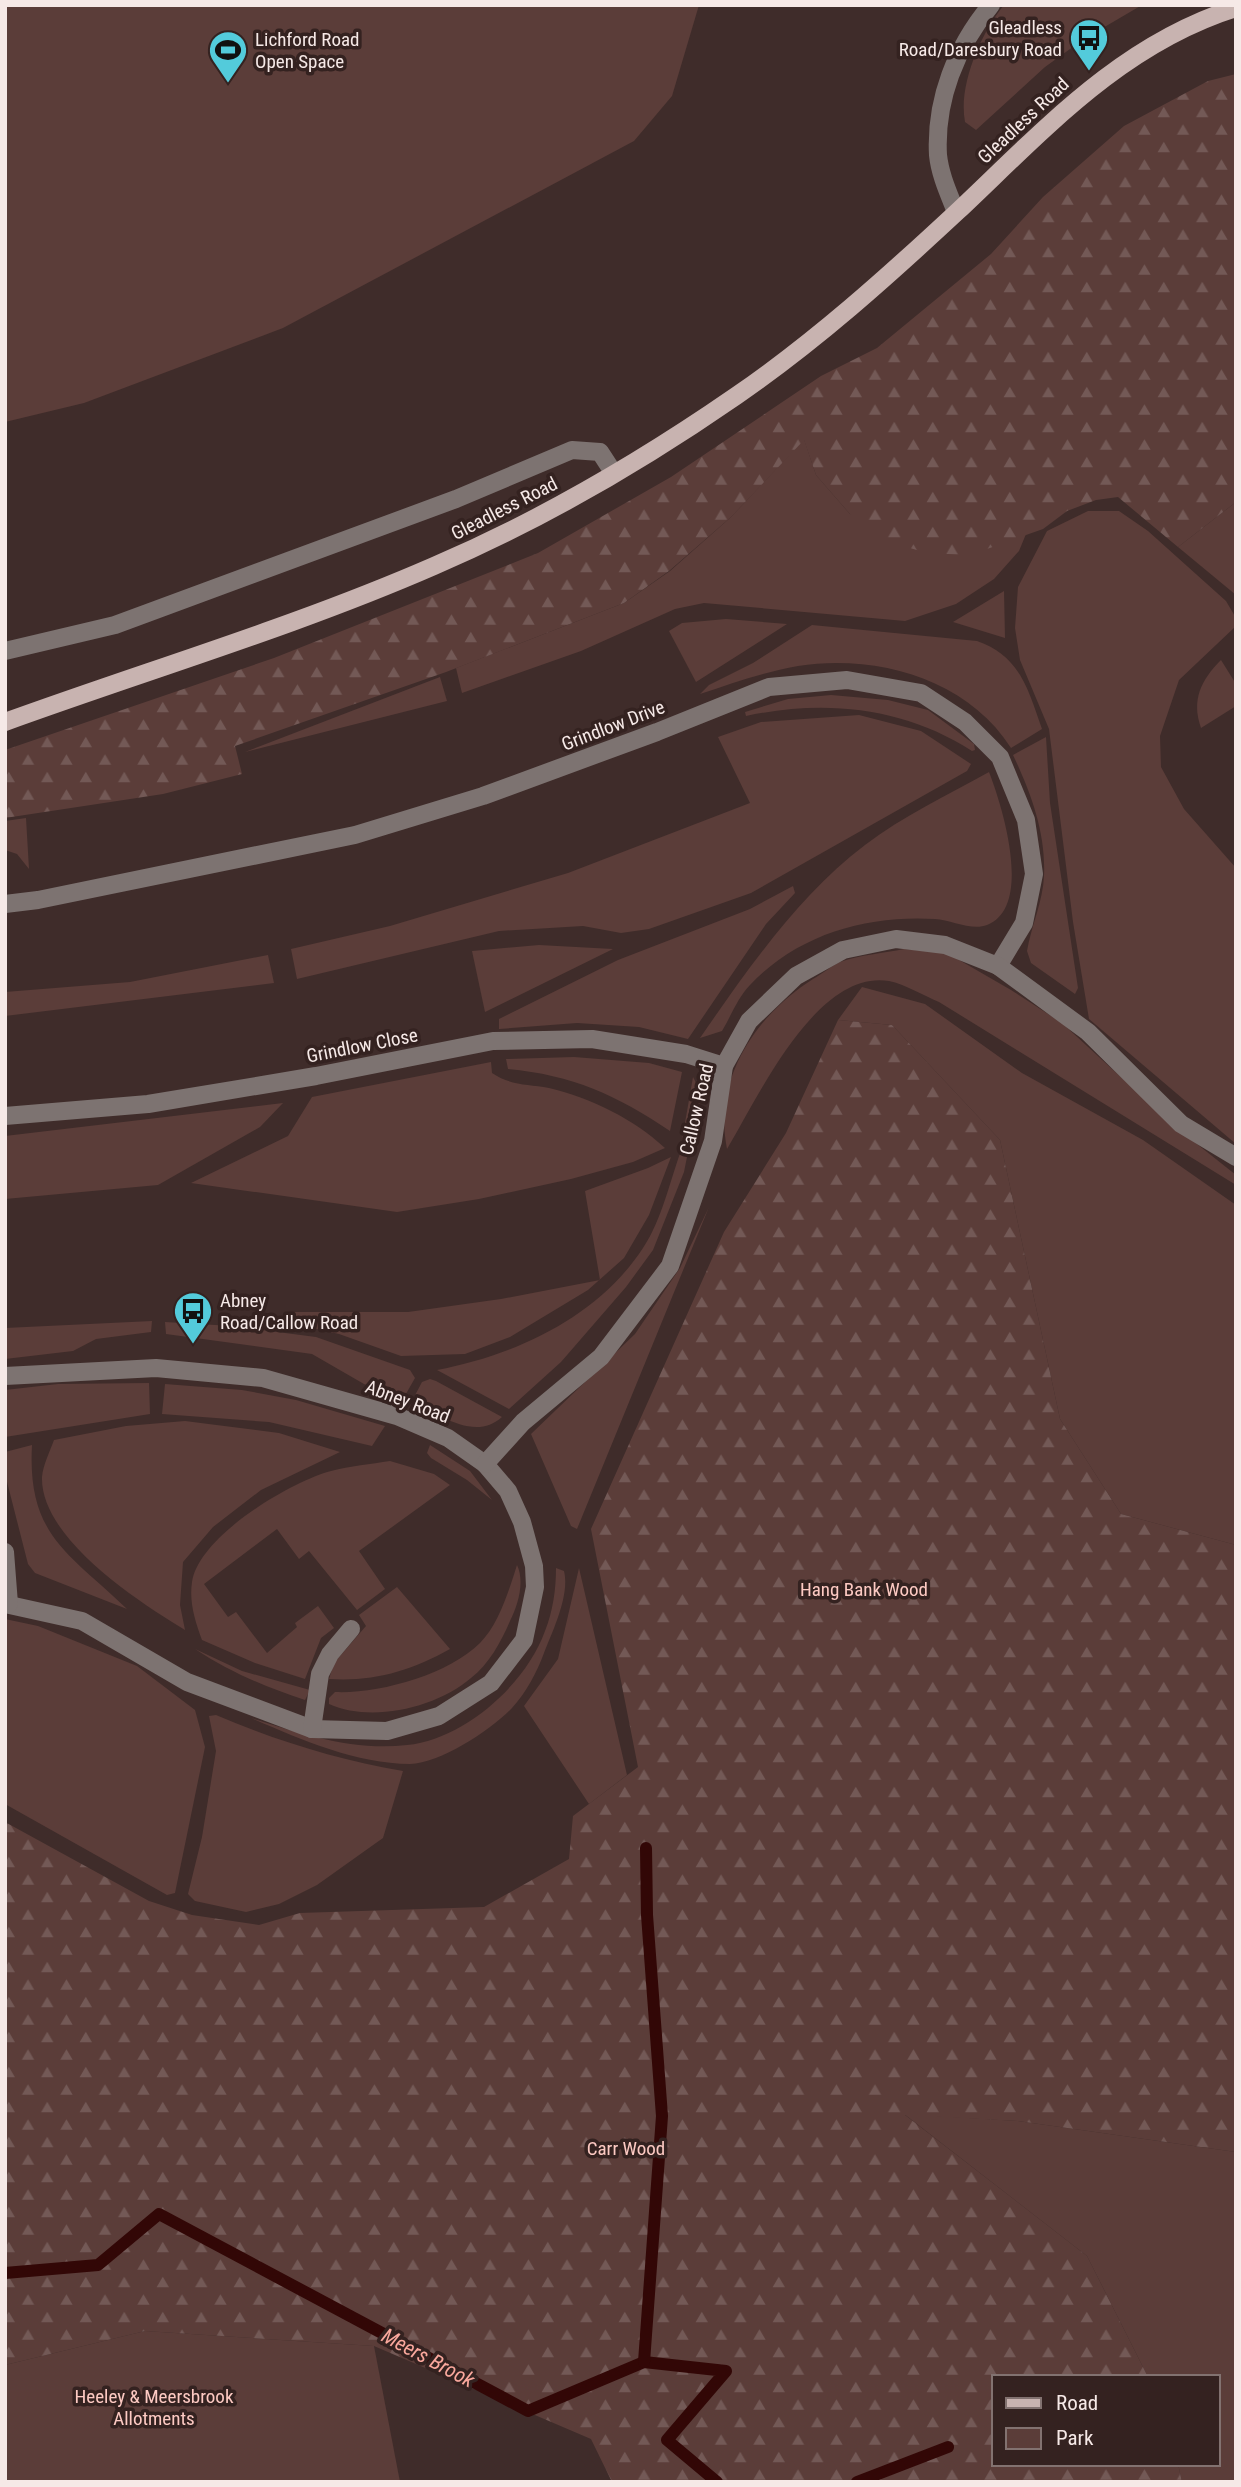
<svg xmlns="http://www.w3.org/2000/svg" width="1241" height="2487" viewBox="0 0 1241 2487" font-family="'Roboto Condensed',sans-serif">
	<defs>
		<pattern id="forest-firs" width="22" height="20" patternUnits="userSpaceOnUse" patternTransform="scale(1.75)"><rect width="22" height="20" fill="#5b3d39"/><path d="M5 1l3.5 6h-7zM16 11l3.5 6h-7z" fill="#735956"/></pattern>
	</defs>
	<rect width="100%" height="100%" fill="#3f2c2a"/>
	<!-- green -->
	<g fill="#5b3d39">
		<polygon points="5,5 699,5 672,96 634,141 283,328 84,403 5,422"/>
		<path d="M1004,5H1142L1084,39L1045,67L976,130L965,122C958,85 981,33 1004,5Z"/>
		<polygon points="804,439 816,475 850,514 1009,540 1026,534 1019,551 994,579 956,604 905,621 704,603 675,609 581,651 462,693 456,668 624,603 670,571 731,517"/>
		<polygon points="1236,502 1236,595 1178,547"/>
		<polygon points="1088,511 1119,511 1148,531 1226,601 1236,618 1236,626 1179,680 1160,736 1161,767 1184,809 1236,868 1236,1144 1089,1019 1073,922 1049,729 1020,660 1015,628 1018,587 1047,531"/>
		<polygon points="1004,591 1005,638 953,622"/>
		<polygon points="726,619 787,624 696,682 669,631 682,623"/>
		<path d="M812,625L977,641C1020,656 1028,689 1042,729L1011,748C967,679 877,654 798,666C764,672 733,683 700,694L709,685L753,663Z"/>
		<path d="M1221,660L1236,684V706L1201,728C1191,700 1201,680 1221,660Z"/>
		<polygon points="440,677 447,701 245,752"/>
		<path d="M831,695L888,700L928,710L974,744L975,750L972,751C904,707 825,699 746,716L745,712L788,699Z"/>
		<polygon points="859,715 921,731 971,764 967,771 751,893 649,929 621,933 583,926 499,931 297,979 291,949 390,926 568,873 750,803 718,737 761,722"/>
		<path d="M1046,737L1050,803L1078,988L1075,994L1031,963L1027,951C1031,927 1043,901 1044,876C1046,833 1031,793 1013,755Z"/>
		<path d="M989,772C1002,805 1034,907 987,925C972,931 951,920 935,919C867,915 798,934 750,985C738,997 731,1016 722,1031L700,1038C747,970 799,895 865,845C903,816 948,795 989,772Z"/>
		<polygon points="26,818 29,869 17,854 5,850 5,821"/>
		<polygon points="793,886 795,893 766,924 688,1039 639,1027 577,1023 499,1029 499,1019 618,960 750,909"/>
		<polygon points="539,945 613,949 485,1012 472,951"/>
		<path d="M904,949L947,953L1011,990L1062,1023L1173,1125L1236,1175V1185L939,1002C924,996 905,984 889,981C816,969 758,1098 727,1149C713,1079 755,1016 813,979C822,974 831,966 840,962C860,955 884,953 904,949Z"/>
		<polygon points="268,955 274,983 5,1016 5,992 130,982"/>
		<polygon points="862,987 925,1004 1022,1073 1143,1140 1236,1205 1236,1545 1121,1514 1060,1419 1000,1140 892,1025 838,1020"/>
		<path d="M574,1057L649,1063L682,1072L670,1131C617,1095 572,1075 508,1069L506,1059Z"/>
		<path d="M491,1062L492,1073C511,1086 528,1084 549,1088C591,1098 634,1119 665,1148L633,1162L571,1179L479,1199L397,1212L191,1183L288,1136L312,1097Z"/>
		<path d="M693,1077C705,1098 700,1119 693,1142L682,1140Z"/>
		<polygon points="283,1103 260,1127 158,1185 5,1199 5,1136"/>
		<path d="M689,1147L684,1172L653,1250L626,1287L561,1362L509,1409L437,1370C516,1355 598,1317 643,1248C662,1220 670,1180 682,1148Z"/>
		<polygon points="671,1157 649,1215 624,1258 588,1290 510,1337 465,1354 401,1356 339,1334 286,1322 284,1312 408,1312 501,1299 600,1280 585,1191 648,1168"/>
		<polygon points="709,1207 577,1529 571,1526 531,1434 635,1334 680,1268"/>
		<polygon points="152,1321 151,1332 96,1339 73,1351 5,1359 5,1328"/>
		<polygon points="165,1322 232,1326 316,1337 410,1370 415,1378 403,1399 364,1384 312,1354 166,1334"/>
		<path d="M430,1379L436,1381L502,1417C475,1442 438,1414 412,1401L422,1382Z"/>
		<polygon points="149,1383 150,1414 5,1437 5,1390 58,1384"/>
		<polygon points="165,1384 242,1390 296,1400 385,1426 372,1446 269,1422 162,1414"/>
		<path d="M185,1421L279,1433L340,1452L261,1490L213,1527L183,1562L180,1605L185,1630C139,1602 40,1538 42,1477C43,1465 50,1451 54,1440L126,1426Z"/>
		<path d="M32,1445C27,1536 69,1553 127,1609L35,1573L28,1564L5,1474V1452Z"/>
		<polygon points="430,1445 470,1471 492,1500 467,1480 431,1458 427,1453"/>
		<path d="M390,1461L434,1474L450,1485L359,1551L385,1589L357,1610L309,1551L299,1559L277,1529L204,1584L228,1617L236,1612L267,1653L297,1627L295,1623L318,1606L334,1628L321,1638L305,1679L255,1663L202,1640C195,1621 189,1602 192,1582C199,1536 290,1482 331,1471C350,1466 371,1464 390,1461Z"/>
		<path d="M517,1565C525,1582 518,1605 510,1621C501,1642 489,1664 471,1678C436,1708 371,1723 329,1704V1698L335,1692C378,1694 448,1675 480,1643C499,1624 509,1590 517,1565Z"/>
		<path d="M556,1568L564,1571C570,1595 553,1630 544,1653C537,1672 526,1693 512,1708C491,1730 441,1763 410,1764C356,1764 299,1739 251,1718C302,1734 352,1751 407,1745C465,1739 526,1684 545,1631C553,1611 556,1589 556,1568Z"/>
		<polygon points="579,1568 627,1775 589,1804 524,1706 558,1659"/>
		<path d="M397,1587L450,1649C411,1671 373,1682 329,1679L334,1663L366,1626L359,1615Z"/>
		<polygon points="5,1619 38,1626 137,1666 195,1710 205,1747 175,1893 167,1895 5,1804"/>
		<path d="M195,1649L242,1671L310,1690L305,1700C265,1687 230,1672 195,1649Z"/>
		<path d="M216,1715C277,1741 338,1760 403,1771L383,1838L317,1885L279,1904L246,1912L195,1901L188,1894L202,1837L216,1751L209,1716Z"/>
		<polygon points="904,2114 1018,2121 1236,2152 1236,2482 1182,2482 1178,2464 1218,2464 1218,2377 1148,2377 1087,2256"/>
		<polygon points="145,2331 374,2346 400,2482 5,2482 5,2365"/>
	</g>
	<!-- forest -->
	<g fill="url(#forest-firs)">
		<polygon points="1236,74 1236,502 1178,547 1118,497 1096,500 1067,511 1043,529 970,555 927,553 893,543 850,514 816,475 804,440 731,517 669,571 624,603 446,672 235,746 242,774 163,794 5,818 5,750 274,658 538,553 671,477 821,376 877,348 991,254 1043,197 1124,126 1208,81"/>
		<polygon points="838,1020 892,1025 1000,1140 1060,1419 1121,1514 1236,1545 1236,2152 1018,2121 905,2115 1087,2256 1148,2377 994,2377 994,2464 1178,2464 1182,2482 612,2482 591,2439 374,2346 145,2331 5,2365 5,1822 149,1901 192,1915 259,1925 300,1913 484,1907 569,1859 573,1816 638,1767 591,1529 724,1232 786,1133"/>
	</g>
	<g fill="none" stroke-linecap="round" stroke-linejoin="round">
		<!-- stream -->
		<g stroke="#320706" stroke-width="12">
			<polyline points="5,2273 98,2265 159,2214 528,2411 644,2362 726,2371 667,2440 717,2482"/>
			<polyline points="644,2362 662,2116 647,1915 646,1848"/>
			<polyline points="857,2482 948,2447"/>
		</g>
		<!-- minor -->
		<g stroke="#7d7371" stroke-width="18">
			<path d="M956,212C949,194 940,175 938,155C935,100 956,47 991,5"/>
			<polyline points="5,651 115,625 456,499 572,450 600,452 613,472"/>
			<polyline points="5,904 38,900 355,835 483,796 657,732 769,687 847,680 921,693 965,722 1000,757 1026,820 1034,874 1024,923 998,966"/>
			<polyline points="5,1116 148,1104 316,1076 493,1041 592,1039 686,1054 724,1066"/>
			<polyline points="5,1376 156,1368 263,1378 397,1416 448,1438 485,1464 508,1491 522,1522 534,1566 535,1587 524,1640 491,1683 439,1716 387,1731 312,1729 187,1682 82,1621 5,1604"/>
			<polyline points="485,1464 523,1422 601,1357 670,1266 713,1141 724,1066 749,1021 796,976 843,950 896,939 945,945 998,966 1088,1032 1181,1124 1236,1157"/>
			<polyline points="5,1552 9,1604"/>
			<polyline points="312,1729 320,1674 330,1654 351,1629"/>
		</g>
		<!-- major -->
		<path stroke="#c8b3b0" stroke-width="18" d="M5,722C148,670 294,627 434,566C539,521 642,461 736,396C816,341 887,277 958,211C1043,131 1121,44 1236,8"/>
	</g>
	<!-- icons -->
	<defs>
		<g id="bus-pin" transform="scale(2.0125)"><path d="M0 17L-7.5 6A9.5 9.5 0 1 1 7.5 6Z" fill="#53cbdb" stroke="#342220"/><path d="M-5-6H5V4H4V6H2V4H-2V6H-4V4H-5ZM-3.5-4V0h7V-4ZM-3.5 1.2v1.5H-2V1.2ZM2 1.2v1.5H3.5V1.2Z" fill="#111"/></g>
		<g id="stadium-pin" transform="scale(2.0125)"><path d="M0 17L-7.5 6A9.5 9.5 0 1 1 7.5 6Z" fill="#53cbdb" stroke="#342220"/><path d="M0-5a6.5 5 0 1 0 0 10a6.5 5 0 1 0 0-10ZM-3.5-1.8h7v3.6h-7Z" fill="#111"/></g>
	</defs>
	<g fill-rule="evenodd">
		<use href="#bus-pin" x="1089" y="38"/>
		<use href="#stadium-pin" x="228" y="50"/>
		<use href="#bus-pin" x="193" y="1311"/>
	</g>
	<g text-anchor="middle" stroke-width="7" stroke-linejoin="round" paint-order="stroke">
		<!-- poi labels -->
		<g font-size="19" fill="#f6e9e7" stroke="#342220" text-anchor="start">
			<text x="1062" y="34" text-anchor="end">Gleadless<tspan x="1062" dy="22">Road/Daresbury Road</tspan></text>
			<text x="255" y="46">Lichford Road<tspan x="255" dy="22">Open Space</tspan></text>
			<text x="220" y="1307">Abney<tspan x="220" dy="22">Road/Callow Road</tspan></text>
		</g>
		<!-- street labels -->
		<g font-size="19" fill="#f6e9e7" stroke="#342220">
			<text transform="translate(1023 120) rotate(-43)" y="7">Gleadless Road</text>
			<text transform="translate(504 508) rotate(-27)" y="7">Gleadless Road</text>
			<text transform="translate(613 725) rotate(-21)" y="7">Grindlow Drive</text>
			<text transform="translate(362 1045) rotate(-11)" y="7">Grindlow Close</text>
			<text transform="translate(696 1109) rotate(-77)" y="7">Callow Road</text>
			<text transform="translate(408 1401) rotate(21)" y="7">Abney Road</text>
		</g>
		<!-- park labels -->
		<g font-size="19" fill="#fdcac3" stroke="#342220">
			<text x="864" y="1596">Hang Bank Wood</text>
			<text x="626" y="2155">Carr Wood</text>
			<text x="154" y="2403">Heeley &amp; Meersbrook<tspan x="154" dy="22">Allotments</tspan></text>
		</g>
		<!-- water labels -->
		<g font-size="21" font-style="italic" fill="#faa89d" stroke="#342220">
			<text transform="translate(428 2358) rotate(28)" y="7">Meers Brook</text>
		</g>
	</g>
	<!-- border -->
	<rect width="1241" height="2487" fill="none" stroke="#f6e9e7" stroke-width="14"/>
	<!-- legend -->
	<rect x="992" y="2375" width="228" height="91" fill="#342220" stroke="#827270" stroke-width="2"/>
	<rect x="1006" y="2398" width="35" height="10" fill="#c8b3b0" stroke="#827270" stroke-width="2"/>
	<text x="1056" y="2410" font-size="21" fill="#f6e9e7">Road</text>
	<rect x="1006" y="2428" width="35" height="21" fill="#5b3d39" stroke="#827270" stroke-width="2"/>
	<text x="1056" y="2445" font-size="21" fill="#f6e9e7">Park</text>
</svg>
